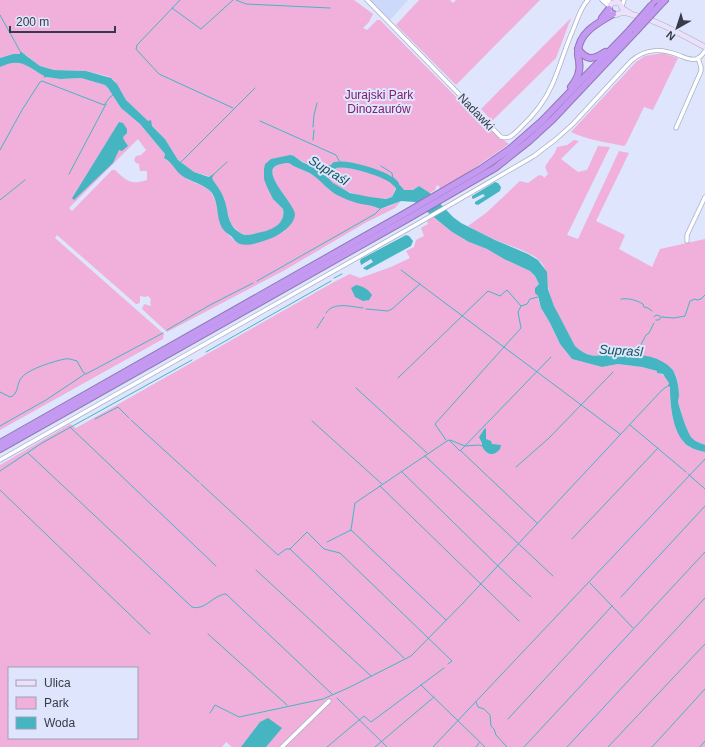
<svg xmlns="http://www.w3.org/2000/svg" width="705" height="747" viewBox="0 0 705 747" font-family="Arial,sans-serif">
	<rect width="100%" height="100%" fill="#dee5fc"/>
	<!-- built -->
	<polygon fill="#cdd9fb" points="370,0 408,0 390,20"/>
	<!-- green -->
	<g fill="#f1afdc" fill-rule="evenodd">
		<path d="M0,0H354L373,14L369,22L363,28L367,30L377,20H380L462,103L495,134L509,144L470,171L440,189L439,186L437,185L435,190L430,193L419,186L413,190H404L396,187L392,197C378,203 346,193 334,184C328,180 324,173 318,169C309,164 301,162 294,156L265,164L274,200L283,209V216L281,222L273,229L263,232L246,235L240,233L231,224L222,195L213,180L208,176L194,172L178,160L165,139L126,100L114,80L107,76L86,71L54,70L40,66L26,55L22,54H13L0,58Z"/>
		<polygon points="419,0 450,0 453,3 456,0 540,0 456,85 396,25"/>
		<polygon points="571,18 556,58 492,121 481,109"/>
		<path d="M663,53L678,58L653,110L644,107L626,144L624,146C605,142 588,140 571,132L636,62L645,56Z"/>
		<path d="M11,62C24,61 33,69 44,76V78L46,77L60,79L81,78L105,85L108,88L121,108L140,124L165,154L164,158C172,162 179,173 187,179C196,185 208,185 213,196C217,203 217,209 219,217C220,226 229,236 236,242C257,245 266,241 285,231L284,197L273,178L272,172L275,166L282,163H290L315,176L331,191L359,203L376,206L379,209L390,206L401,201L395,208L365,223L285,270L167,332L142,309L144,304L151,306L150,302L151,299L148,296L145,297L140,296V302L138,304H136L57,235L55,238L164,334L163,339L0,430V67ZM138,139L146,150L141,155L136,156L134,160L136,163L139,164L140,171H147V180C130,185 128,182 115,170H112L72,211L69,208Z"/>
		<path d="M574,140L579,141L561,159L578,172L587,170L598,146L610,147L567,235L578,239L619,151L629,153L596,221L625,235L619,249L652,267L660,249L705,239V445C700,443 695,442 691,438C688,434 678,405 678,400C679,391 679,375 671,368C668,367 665,365 662,364C646,356 636,353 618,354C599,354 592,361 575,346C566,329 553,310 549,290C546,279 548,268 538,259C526,250 509,246 496,240C486,236 477,231 468,226L486,213L520,181L528,183L539,175L543,176L544,178L548,174L545,167C549,159 555,155 557,147L567,145Z"/>
		<path d="M433,217L452,232L469,242L487,249L504,259L530,271L535,276L539,284L535,288L541,308L550,323L555,334L560,344L572,359L602,367L618,364L642,367L657,371V373C675,376 669,394 671,406C672,419 677,437 688,446C692,449 699,450 705,452V747H232L226,742L222,747H0V465L70,424L76,428L334,282L350,274L360,278L391,267L410,258L406,251L414,247L416,240L424,236L421,228L428,224L427,221ZM9,668H137V738H9Z"/>
	</g>
	<!-- water -->
	<g fill="#45b6c1">
		<path d="M20,51L40,66L54,70L86,71L111,78L117,84L126,100L148,121L151,120L152,126L165,139L178,160L194,172L209,177L215,173L212,178L213,180C217,186 222,192 224,199C228,208 227,220 234,228C237,231 241,234 245,235C249,235 253,234 257,233C270,231 286,225 283,209L273,199L267,187L264,179V169L265,164L271,159L290,155L294,156L302,162L320,170L333,183L350,193L370,197L386,199L392,197L396,189L392,180L393,179C397,182 401,186 404,190H413L419,186L430,193L453,217L461,223L495,240L528,254L538,260L547,272L548,289L554,306L575,346C592,361 598,354 617,354C635,353 659,355 672,369C677,375 679,388 679,396C679,398 678,399 678,401C679,407 688,435 692,438C695,442 701,443 705,445V452C697,450 688,448 683,441C672,428 670,403 670,387L668,386L669,383L663,374L657,373V371L642,367L618,364L602,367L572,359L560,344L550,323L541,308L538,296L535,293V288L539,284L535,276L530,271L504,259L487,249L469,242L452,232L415,202L401,201L380,209C373,205 365,205 357,203C350,201 343,198 337,195C328,190 322,182 314,176C308,171 299,169 292,165C289,162 285,163 281,164C255,169 296,204 295,215C294,225 280,235 272,238C263,241 249,247 240,244C235,242 234,239 231,236C227,233 225,232 222,228C216,217 219,204 212,193C205,184 190,182 181,175C175,170 171,161 164,158L165,154L140,124L121,108L108,88L105,85L81,78L60,79L46,77L44,78V76C27,66 20,57 0,67V58L13,54H20Z"/>
		<polygon points="119,122 123,123 127,129 127,133 123,137 124,140 128,146 122,151 119,150 113,163 74,200 72,198 74,195"/>
		<polygon points="495,182 498,183 501,187 500,191 478,205 475,204 475,202 485,196 483,194 473,199 472,198 472,196"/>
		<polygon points="406,235 409,236 413,241 411,246 367,270 364,269 363,268 373,262 371,259 361,265 360,261 361,259"/>
		<path d="M356,285C363,286 368,289 372,295L369,300L363,301L355,297L351,288Z"/>
		<path d="M485,428L486,429V439L491,441L492,444L501,445L500,449C494,457 486,455 482,446V443L479,437Z"/>
		<polygon points="268,718 282,728 266,747 241,747 260,722"/>
	</g>
	<g fill="none" stroke-linecap="round" stroke-linejoin="round">
		<!-- stream -->
		<g stroke="#45b6c1" stroke-width="1">
			<polyline points="180,0 137,45 136,49 159,74 233,108"/>
			<polyline points="236,0 246,4 330,8"/>
			<polyline points="172,8 201,29 233,0"/>
			<polyline points="0,15 20,51"/>
			<polyline points="260,121 336,155 341,164"/>
			<polyline points="313,127 314,115 317,103"/>
			<polyline points="313,140 314,130"/>
			<polyline points="0,150 22,110 40,82 42,81 104,105 110,97 113,95"/>
			<polyline points="181,162 255,88"/>
			<polyline points="381,166 392,173 393,179"/>
			<polyline points="69,174 106,104"/>
			<polyline points="214,174 227,162"/>
			<polyline points="0,200 25,180"/>
			<polyline points="401,270 620,434"/>
			<polyline points="334,278 342,274"/>
			<polyline points="257,281 375,214 380,209"/>
			<path d="M621,299C629,298 636,300 643,304L644,307L648,308L652,311"/>
			<polyline points="366,309 388,311 392,309 420,284"/>
			<path d="M326,313C333,301 352,307 363,308"/>
			<polyline points="654,317 656,315 660,316"/>
			<polyline points="656,320 659,320 661,317 674,318 685,316 690,301 695,299 697,300 701,299 705,295"/>
			<polyline points="317,328 324,317"/>
			<polyline points="167,330 210,305 253,283"/>
			<polyline points="206,352 331,281"/>
			<polyline points="636,354 646,335 649,333 654,323"/>
			<polyline points="398,378 488,291 500,296 507,290 521,306 527,304 530,299 538,297"/>
			<polyline points="356,388 427,453"/>
			<path d="M0,392L10,397C19,395 16,383 22,377C29,369 54,361 65,359C69,358 73,360 77,361L83,372L86,374L163,333"/>
			<polyline points="95,419 118,407 129,418"/>
			<polyline points="131,420 199,482"/>
			<polyline points="312,421 382,484"/>
			<polyline points="630,425 686,472"/>
			<polyline points="0,426 46,400 85,374"/>
			<polyline points="70,427 216,566"/>
			<polyline points="446,440 435,424 521,328 518,312 521,306"/>
			<polyline points="450,440 465,446 479,445 482,446"/>
			<polyline points="461,451 537,523"/>
			<path d="M28,453L192,607C205,611 213,595 226,594L332,694"/>
			<polyline points="425,456 553,576"/>
			<polyline points="516,467 549,438 613,372"/>
			<polyline points="0,471 42,443 192,360"/>
			<polyline points="401,471 498,566 531,597"/>
			<polyline points="688,474 705,489"/>
			<polyline points="201,484 278,555 286,549 290,549 404,658"/>
			<polyline points="380,486 519,621"/>
			<polyline points="0,490 150,634"/>
			<polyline points="351,530 355,503 447,441 449,440 460,451 551,357"/>
			<polyline points="572,539 658,448"/>
			<polyline points="327,542 351,530 446,620"/>
			<polyline points="290,549 307,532 324,549 340,553 452,661 448,664"/>
			<polyline points="256,570 371,676"/>
			<polyline points="590,583 633,628"/>
			<polyline points="621,597 705,506"/>
			<polyline points="208,634 287,705"/>
			<polyline points="421,685 485,747"/>
			<polyline points="337,698 387,747"/>
			<polyline points="476,702 478,707 484,709 490,715 491,726 494,729 496,735 507,747"/>
			<polyline points="210,713 215,705 239,717 323,699 348,688 411,656 464,602 662,390 669,385"/>
			<polyline points="508,719 612,606"/>
			<polyline points="327,747 364,716 371,722 444,668"/>
			<polyline points="375,747 434,697"/>
			<polyline points="433,747 705,459"/>
			<polyline points="476,747 479,743"/>
			<polyline points="524,747 705,552"/>
			<polyline points="567,747 705,598"/>
			<polyline points="608,747 705,644"/>
			<polyline points="652,747 705,689"/>
			<polyline points="700,747 705,741"/>
		</g>
		<!-- river -->
		<path stroke="#45b6c1" stroke-width="6" d="M315,172L324,168H332L335,165C348,162 388,174 396,184"/>
		<!-- street casing -->
		<g stroke="#a7b0ca" stroke-width="5">
			<g id="street">
				<path d="M367,0L501,137C510,140 515,133 521,127C534,115 545,101 552,85C560,67 565,48 573,30C577,21 580,8 588,0"/>
				<polyline points="602,0 610,7"/>
				<polyline points="606,0 612,3"/>
				<polyline points="622,6 624,0"/>
				<polyline points="676,128 701,71 701,67 698,58"/>
				<polyline points="687,241 687,235 705,197"/>
				<path d="M0,460L417,224L534,156L555,140L573,124L631,61C647,47 663,49 681,56C685,58 691,60 696,59C700,58 703,54 705,51"/>
				<polyline points="282,747 329,701"/>
			</g>
		</g>
		<!-- secondary casing -->
		<g stroke="#a7b0ca" stroke-width="6">
			<path id="secondary" d="M633,15L622,8L621,5L618,2L612,3C609,7 608,11 612,14C616,16 618,14 621,13C625,12 630,14 634,15C659,21 682,35 705,47"/>
		</g>
		<!-- highway casing -->
		<g stroke="#9278b6" stroke-width="8">
			<g id="highway">
				<polyline points="660,5 665,0"/>
				<polyline points="651,6 657,0"/>
				<polyline points="602,18 609,9"/>
				<path d="M578,49C587,61 593,60 605,52"/>
				<path d="M571,87C577,79 581,72 579,61C579,58 577,55 578,52C579,32 598,23 613,14"/>
				<polyline points="0,443 404,214 481,169 510,149 542,121 630,30"/>
				<polyline points="0,449 409,218 495,168 529,141 553,119 636,31"/>
			</g>
		</g>
		<!-- street -->
		<use href="#street" stroke="#fff" stroke-width="3.5"/>
		<!-- secondary -->
		<use href="#secondary" stroke="#ede0fb" stroke-width="5"/>
		<!-- highway -->
		<use href="#highway" stroke="#c399f1" stroke-width="6"/>
		<!-- highway-bridge casing -->
		<g stroke="#9278b6" stroke-width="8" stroke-linecap="butt">
			<g id="highway-bridge">
				<polyline points="630,30 651,6"/>
				<polyline points="636,31 660,5"/>
			</g>
		</g>
		<!-- highway-bridge -->
		<use href="#highway-bridge" stroke="#c399f1" stroke-width="6"/>
	</g>
	<g text-anchor="middle" stroke-width="4" stroke-linejoin="round" paint-order="stroke">
		<!-- park labels -->
		<g font-size="12" fill="#82206c" stroke="#dee5fc">
			<text x="379" y="99">Jurajski Park<tspan x="379" dy="14">Dinozaurów</tspan></text>
		</g>
		<!-- street labels -->
		<g font-size="12" fill="#383b47" stroke="#dee5fc">
			<text transform="translate(476 112) rotate(46)" y="4">Nadawki</text>
		</g>
		<!-- water labels -->
		<g font-size="13" font-style="italic" fill="#13545a" stroke="#dee5fc">
			<text transform="translate(329 170) rotate(32)" y="5">Supraśl</text>
			<text transform="translate(621 350) rotate(4)" y="5">Supraśl</text>
		</g>
	</g>
	<!-- legend -->
	<rect x="8" y="667" width="130" height="72" fill="#dee5fc" stroke="#9ca1b4"/>
	<rect x="16" y="680" width="20" height="6" fill="#ede0fb" stroke="#9ca1b4"/>
	<text x="44" y="687" font-size="12" fill="#383b47">Ulica</text>
	<rect x="16" y="697" width="20" height="12" fill="#f1afdc" stroke="#9ca1b4"/>
	<text x="44" y="707" font-size="12" fill="#383b47">Park</text>
	<rect x="16" y="717" width="20" height="12" fill="#45b6c1" stroke="#9ca1b4"/>
	<text x="44" y="727" font-size="12" fill="#383b47">Woda</text>
	<!-- north arrow -->
	<g transform="translate(677 28) rotate(219)" stroke="#dee5fc" stroke-width="3" paint-order="stroke">
	<path d="M0-3L7 15L0 10L-7 15Z" fill="#383b47"/>
	<text y="-6" font-size="11" font-weight="bold" text-anchor="middle" fill="#383b47">N</text>
	</g>
	<!-- scale -->
	<path d="M10 26v6h105v-6" fill="none" stroke="#383b47" stroke-width="2"/>
	<text x="16" y="26" font-size="12" fill="#383b47" stroke="#dee5fc" stroke-width="3" paint-order="stroke">200 m</text>
</svg>
